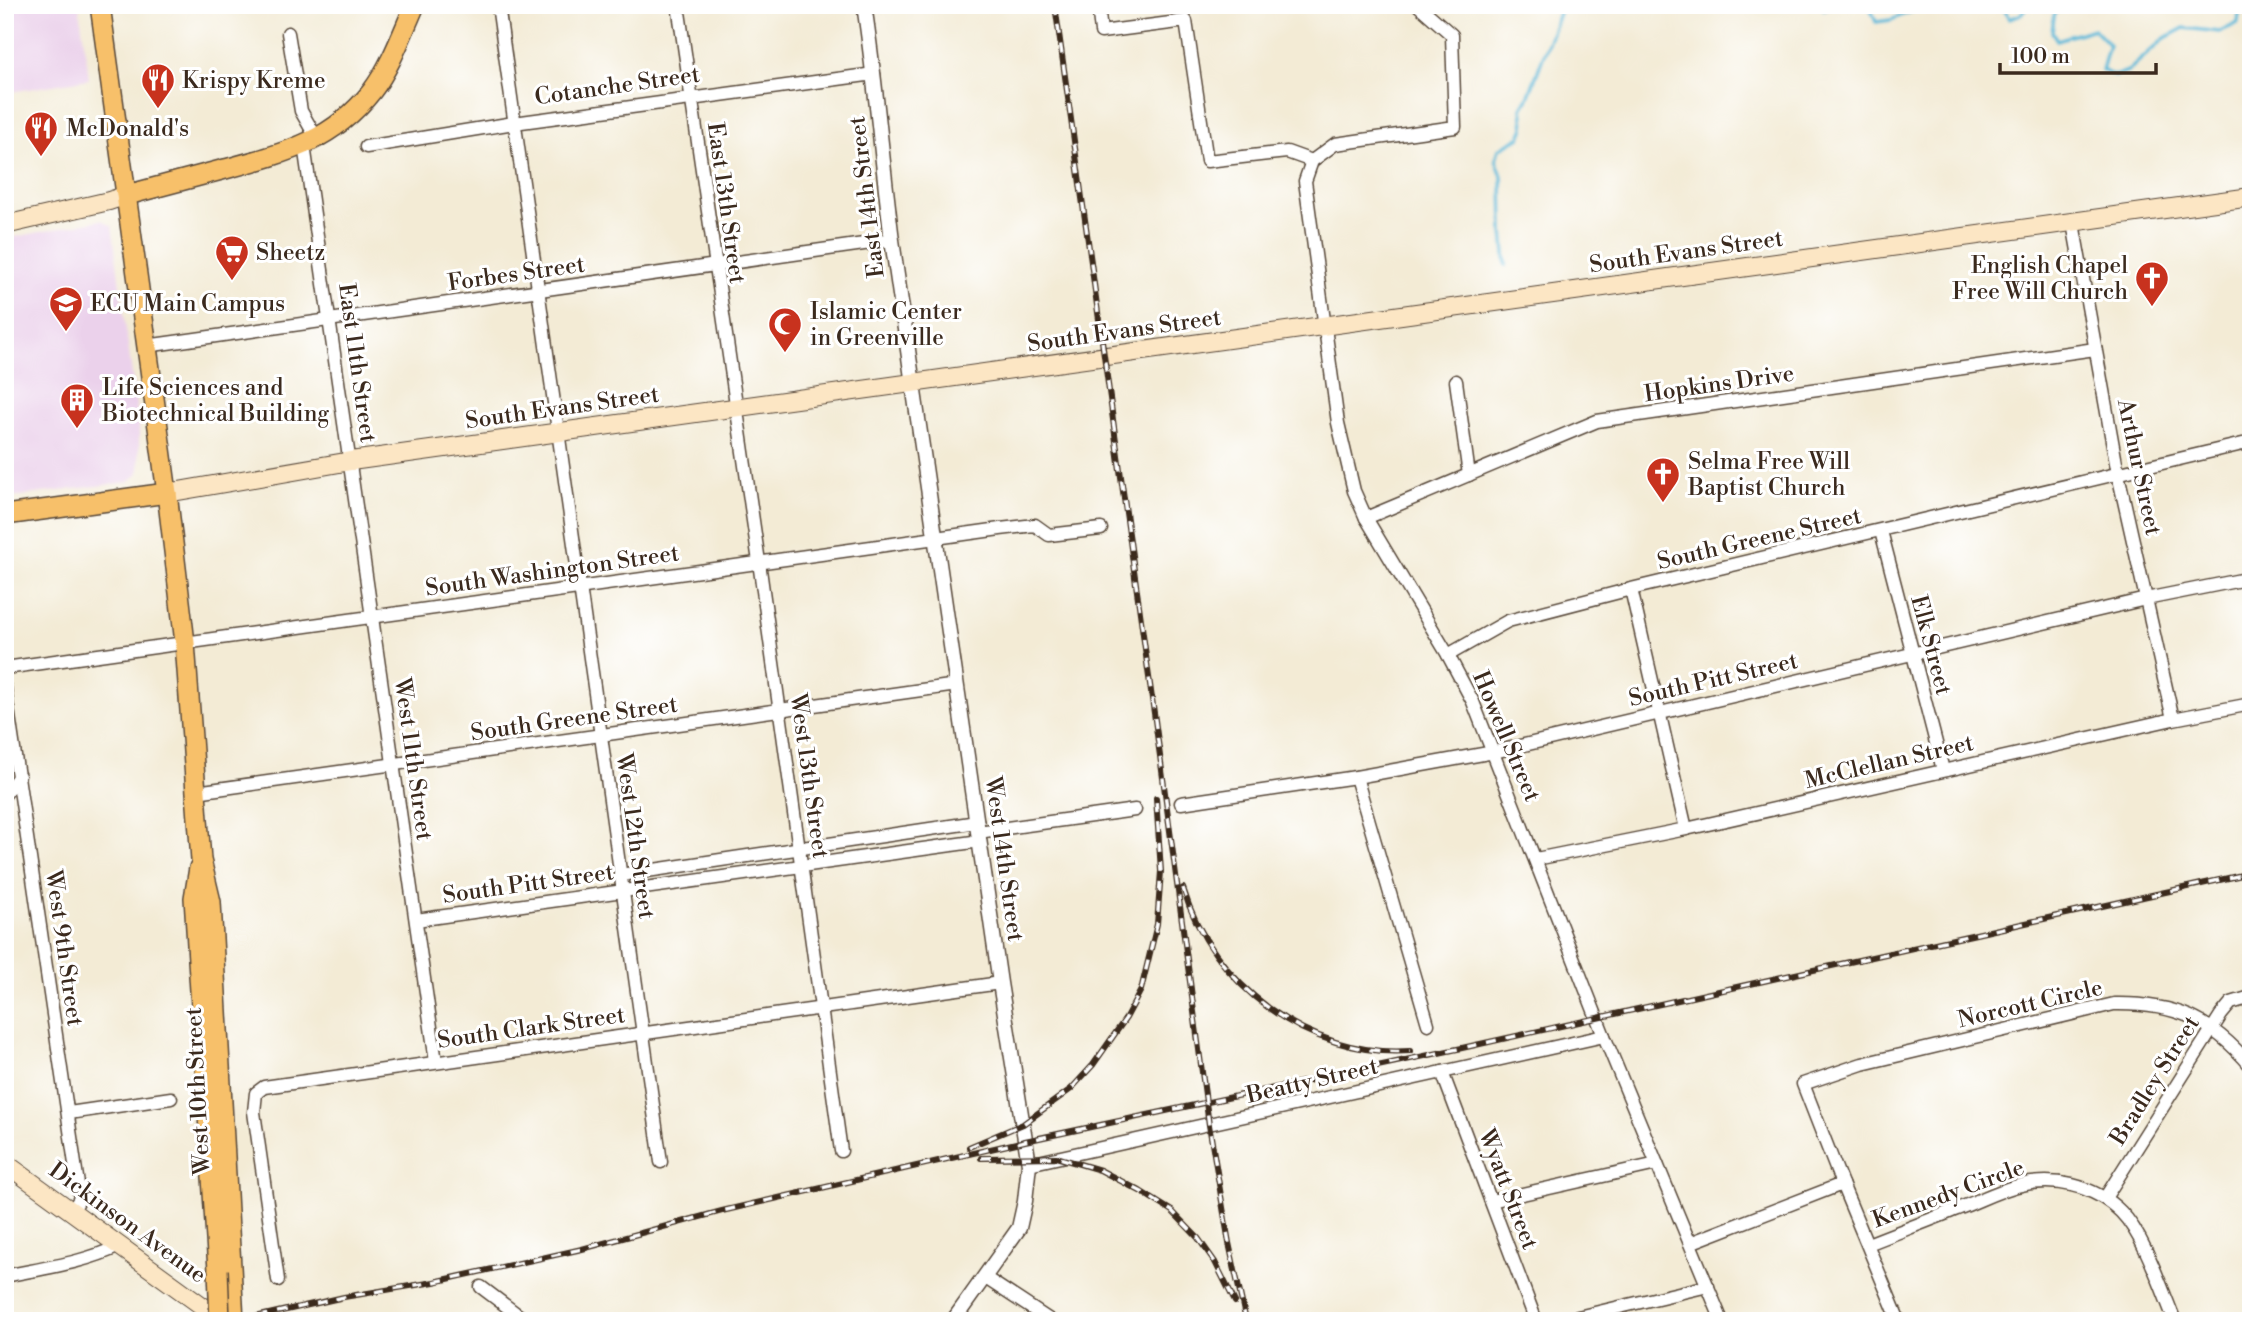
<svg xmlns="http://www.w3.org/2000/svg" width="2256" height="1326" viewBox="0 0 2256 1326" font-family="'Libre Bodoni',serif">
	<rect width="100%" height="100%" fill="#fff"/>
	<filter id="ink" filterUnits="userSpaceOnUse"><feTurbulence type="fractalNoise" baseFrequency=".0143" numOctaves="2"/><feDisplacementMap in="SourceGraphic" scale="14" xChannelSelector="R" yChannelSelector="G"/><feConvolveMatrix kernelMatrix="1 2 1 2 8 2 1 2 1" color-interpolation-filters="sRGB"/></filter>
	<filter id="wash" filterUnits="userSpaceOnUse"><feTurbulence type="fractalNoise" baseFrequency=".00686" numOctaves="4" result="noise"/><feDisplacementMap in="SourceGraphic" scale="28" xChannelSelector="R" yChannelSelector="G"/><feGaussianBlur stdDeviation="1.57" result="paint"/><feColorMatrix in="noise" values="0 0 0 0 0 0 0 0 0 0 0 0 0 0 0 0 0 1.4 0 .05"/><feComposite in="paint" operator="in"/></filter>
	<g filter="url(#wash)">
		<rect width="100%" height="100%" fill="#f3ebd5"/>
		<!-- built -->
		<g fill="#ebd1eb">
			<polygon points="5,5 79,5 89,79 5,93"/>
			<polygon points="101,220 112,226 139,426 139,473 128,482 5,498 5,239"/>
		</g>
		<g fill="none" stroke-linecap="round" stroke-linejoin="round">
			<!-- stream -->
			<g stroke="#59b7d7" stroke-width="3.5">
				<polyline points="1821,5 1824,9 1834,5"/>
				<polyline points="1869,5 1876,22 1891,20 1927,5"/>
				<polyline points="1974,5 1982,8 1988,5"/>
				<polyline points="1999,5 2004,8 2009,19 2020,15 2028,5"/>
				<polyline points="2059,5 2054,16 2052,32 2057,40 2094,29 2109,45 2102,70 2114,76 2128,71 2165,38 2184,28 2220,32 2238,23 2240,5"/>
				<polyline points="1506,265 1503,231 1502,176 1496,159 1499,149 1520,137 1524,128 1522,108 1528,98 1562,5"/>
			</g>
		</g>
	</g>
	<g filter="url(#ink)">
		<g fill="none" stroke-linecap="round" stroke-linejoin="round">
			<!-- minor casing -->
			<g stroke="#574739" stroke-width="15">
				<g id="minor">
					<polyline points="498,5 661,1162"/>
					<polyline points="678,5 759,562 841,1151"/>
					<polyline points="1098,5 1101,32 1186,21 1207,161 1287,152 1312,161"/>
					<polyline points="1418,5 1452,35 1455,127 1335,144 1312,161 1305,181 1338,423 1354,491 1366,518 1448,655 1473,702 1604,1036 1722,1321"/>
					<polyline points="288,33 301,111 317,139"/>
					<polyline points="304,145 436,1062"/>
					<polyline points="366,147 514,123 874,74"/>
					<polyline points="2073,223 2118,474 2173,719"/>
					<polyline points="146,346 892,240"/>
					<polyline points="1456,381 1469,475"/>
					<polyline points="1366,518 1597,421 2095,349"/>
					<polyline points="1881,531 1943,770"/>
					<polyline points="1631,589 1686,829"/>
					<polyline points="1448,655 1508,621 1631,589 2251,442"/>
					<polyline points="5,668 1000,529 1035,525 1049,535 1101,529"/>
					<polyline points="5,688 80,1198 72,1212"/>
					<polyline points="1356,777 1428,1024"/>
					<polyline points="196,792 957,685"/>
					<polyline points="5,794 19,776"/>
					<polyline points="1181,803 1356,777 1494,752 2146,599 2251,578"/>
					<polyline points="978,832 1135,810"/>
					<polyline points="1536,859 1686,829 2173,719 2251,704"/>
					<polyline points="620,875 977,822"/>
					<polyline points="416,920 980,841"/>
					<polyline points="1442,1072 1536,1321"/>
					<polyline points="69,1113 171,1098"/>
					<polyline points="1029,1164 1604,1036"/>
					<polyline points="2105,1198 2221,1015 2231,1003 2251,997"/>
					<polyline points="1491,1201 1657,1164"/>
					<polyline points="1690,1243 1842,1184"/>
					<path d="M1868,1244C1898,1232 1928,1221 1957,1209C1977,1202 1997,1191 2017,1186C2053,1176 2094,1185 2121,1212C2144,1235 2162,1290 2175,1321"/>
					<path d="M5,1276C43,1268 84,1263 119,1246"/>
					<polyline points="984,1277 1051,1321"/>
					<polyline points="278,1280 254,1112 256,1093 264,1087 1000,983"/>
					<polyline points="481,1287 526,1321"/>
					<polyline points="1561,1321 1708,1286"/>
					<path d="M1899,1321L1842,1184L1803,1084L1862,1064L2114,1004C2176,1003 2211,1019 2251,1066"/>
				</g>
			</g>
			<!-- tertiary casing -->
			<g stroke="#574739" stroke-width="17">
				<path id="tertiary" d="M864,5C876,83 882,162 892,240L1000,983L1029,1164L1025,1201L1019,1228L953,1321"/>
			</g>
			<!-- secondary casing -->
			<g stroke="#574739" stroke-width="20">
				<g id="secondary">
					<polyline points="5,225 109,201 127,195"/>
					<polyline points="167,493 351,461 2251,197"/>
					<polyline points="5,1163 223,1321"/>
				</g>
			</g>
			<!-- primary casing -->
			<g stroke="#574739" stroke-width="22">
				<g id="primary">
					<polyline points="100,5 167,493 185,643 201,860 211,902 234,1321"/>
					<path d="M127,195C160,186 192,178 225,169C285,153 332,142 372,91C391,66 402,34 415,5"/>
					<polyline points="5,515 167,493"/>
					<polyline points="199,868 194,898 218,1270"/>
				</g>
			</g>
			<!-- minor -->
			<use href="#minor" stroke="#fff" stroke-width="12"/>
			<!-- tertiary -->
			<use href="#tertiary" stroke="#fff" stroke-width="14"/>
			<!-- secondary -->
			<use href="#secondary" stroke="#fce6c4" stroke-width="18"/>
			<!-- primary -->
			<use href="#primary" stroke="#f7c06b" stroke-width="19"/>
			<!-- rail casing -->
			<g stroke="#3b2a1e" stroke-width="6">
				<g id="rail">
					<polyline points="1055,5 1161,763 1209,1125 1229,1243 1246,1321"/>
					<path d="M1183,888C1212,985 1309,1058 1410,1051"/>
					<polyline points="969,1147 1023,1124 1071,1089 1093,1065 1126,1018 1141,990 1157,924 1161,871 1156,798"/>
					<polyline points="981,1158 1056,1157 1100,1170 1140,1191 1172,1211 1198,1238 1215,1262 1235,1302"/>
					<polyline points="238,1321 344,1297 434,1282 582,1249 722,1211 1025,1141 1462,1048 2251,873"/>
				</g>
			</g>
			<!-- rail -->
			<use href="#rail" stroke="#fff" stroke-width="3.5" stroke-dasharray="10" stroke-linecap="butt"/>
			<!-- primary-bridge casing -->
			<g stroke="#574739" stroke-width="22" stroke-linecap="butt">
				<polyline id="primary-bridge" points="218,1270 220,1321"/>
			</g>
			<!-- primary-bridge -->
			<use href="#primary-bridge" stroke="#f7c06b" stroke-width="19"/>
		</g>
	</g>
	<!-- icons -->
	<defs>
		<g id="restaurant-pin" transform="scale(1.75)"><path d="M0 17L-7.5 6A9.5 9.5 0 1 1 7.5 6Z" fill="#c8321e" stroke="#fff"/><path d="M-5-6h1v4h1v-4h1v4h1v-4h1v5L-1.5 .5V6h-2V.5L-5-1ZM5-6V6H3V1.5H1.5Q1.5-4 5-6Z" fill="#fff"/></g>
		<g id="supermarket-pin" transform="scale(1.75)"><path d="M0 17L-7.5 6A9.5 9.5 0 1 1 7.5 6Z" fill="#c8321e" stroke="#fff"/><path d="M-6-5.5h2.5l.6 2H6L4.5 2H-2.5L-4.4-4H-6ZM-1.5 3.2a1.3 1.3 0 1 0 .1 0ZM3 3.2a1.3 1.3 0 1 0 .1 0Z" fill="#fff"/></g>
		<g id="church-pin" transform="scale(1.75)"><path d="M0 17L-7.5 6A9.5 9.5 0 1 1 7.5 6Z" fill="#c8321e" stroke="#fff"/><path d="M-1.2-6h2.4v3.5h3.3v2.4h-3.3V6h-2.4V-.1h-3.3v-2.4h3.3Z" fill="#fff"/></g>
		<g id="university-pin" transform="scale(1.75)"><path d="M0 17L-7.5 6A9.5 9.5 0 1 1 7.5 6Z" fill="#c8321e" stroke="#fff"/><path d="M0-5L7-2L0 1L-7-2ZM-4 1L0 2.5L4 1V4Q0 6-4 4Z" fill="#fff"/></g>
		<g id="mosque-pin" transform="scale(1.75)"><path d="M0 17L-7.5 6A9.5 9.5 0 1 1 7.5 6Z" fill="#c8321e" stroke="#fff"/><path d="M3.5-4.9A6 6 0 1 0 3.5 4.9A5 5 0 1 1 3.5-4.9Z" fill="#fff"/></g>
		<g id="building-pin" transform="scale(1.75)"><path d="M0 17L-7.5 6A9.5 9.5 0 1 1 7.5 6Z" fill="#c8321e" stroke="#fff"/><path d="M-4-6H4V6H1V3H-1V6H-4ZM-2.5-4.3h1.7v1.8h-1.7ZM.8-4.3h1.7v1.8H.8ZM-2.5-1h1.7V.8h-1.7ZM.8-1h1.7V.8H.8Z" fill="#fff"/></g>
	</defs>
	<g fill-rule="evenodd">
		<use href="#restaurant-pin" x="158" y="80"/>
		<use href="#restaurant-pin" x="41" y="128"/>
		<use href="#supermarket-pin" x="232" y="252"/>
		<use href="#church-pin" x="2152" y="278"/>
		<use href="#university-pin" x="66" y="303"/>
		<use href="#mosque-pin" x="785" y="324"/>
		<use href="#building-pin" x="77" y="400"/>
		<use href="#church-pin" x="1663" y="474"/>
	</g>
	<g text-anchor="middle" stroke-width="6" stroke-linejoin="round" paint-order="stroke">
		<!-- poi labels -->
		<g font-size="23" fill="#3b2a1e" stroke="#fff" text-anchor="start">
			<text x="182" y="88">Krispy Kreme</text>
			<text x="66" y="136">McDonald's</text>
			<text x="256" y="260">Sheetz</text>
			<text x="2128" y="273" text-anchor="end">English Chapel<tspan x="2128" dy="26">Free Will Church</tspan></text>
			<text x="90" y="311">ECU Main Campus</text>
			<text x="810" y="319">Islamic Center<tspan x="810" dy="26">in Greenville</tspan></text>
			<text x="102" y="395">Life Sciences and<tspan x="102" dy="26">Biotechnical Building</tspan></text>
			<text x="1688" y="469">Selma Free Will<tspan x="1688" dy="26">Baptist Church</tspan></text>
		</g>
		<!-- street labels -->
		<g font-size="23" fill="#3b2a1e" stroke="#fff">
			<text transform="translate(617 85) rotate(-8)" y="8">Cotanche Street</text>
			<text transform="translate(866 197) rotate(-97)" y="8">East 14th Street</text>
			<text transform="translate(727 203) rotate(82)" y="8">East 13th Street</text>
			<text transform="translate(1686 251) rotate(-8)" y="8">South Evans Street</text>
			<text transform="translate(516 273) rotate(-8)" y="8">Forbes Street</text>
			<text transform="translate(1124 330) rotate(-8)" y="8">South Evans Street</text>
			<text transform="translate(358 363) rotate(82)" y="8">East 11th Street</text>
			<text transform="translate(1719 383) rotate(-8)" y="8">Hopkins Drive</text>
			<text transform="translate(562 407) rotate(-8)" y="8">South Evans Street</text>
			<text transform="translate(2140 467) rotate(78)" y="8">Arthur Street</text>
			<text transform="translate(1759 538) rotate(-13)" y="8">South Greene Street</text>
			<text transform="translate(552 570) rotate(-8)" y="8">South Washington Street</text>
			<text transform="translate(1932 645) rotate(75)" y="8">Elk Street</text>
			<text transform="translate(1713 679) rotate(-13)" y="8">South Pitt Street</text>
			<text transform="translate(574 718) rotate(-8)" y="8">South Greene Street</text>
			<text transform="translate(1507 736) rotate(67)" y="8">Howell Street</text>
			<text transform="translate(414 759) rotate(82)" y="8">West 11th Street</text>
			<text transform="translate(1889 761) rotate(-13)" y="8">McClellan Street</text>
			<text transform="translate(810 776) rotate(82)" y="8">West 13th Street</text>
			<text transform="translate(636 836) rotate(82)" y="8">West 12th Street</text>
			<text transform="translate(1005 859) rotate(82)" y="8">West 14th Street</text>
			<text transform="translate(528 883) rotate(-8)" y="8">South Pitt Street</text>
			<text transform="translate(65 948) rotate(82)" y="8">West 9th Street</text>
			<text transform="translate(2030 1003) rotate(-13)" y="8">Norcott Circle</text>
			<text transform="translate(531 1027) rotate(-8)" y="8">South Clark Street</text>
			<text transform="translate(1312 1080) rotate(-13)" y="8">Beatty Street</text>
			<text transform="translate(2154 1080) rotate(-58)" y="8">Bradley Street</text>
			<text transform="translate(197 1091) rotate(-93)" y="8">West 10th Street</text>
			<text transform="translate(1509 1189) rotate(69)" y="8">Wyatt Street</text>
			<text transform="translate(1948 1193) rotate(-20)" y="8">Kennedy Circle</text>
			<text transform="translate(128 1222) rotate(36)" y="8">Dickinson Avenue</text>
		</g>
	</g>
	<!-- margin -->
	<rect width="2256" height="1326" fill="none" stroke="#fff" stroke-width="28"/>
	<!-- scale -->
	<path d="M2000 63v10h156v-10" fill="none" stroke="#3b2a1e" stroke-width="3.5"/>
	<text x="2011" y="63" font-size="21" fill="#3b2a1e" stroke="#ffffff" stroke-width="5" paint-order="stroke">100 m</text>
</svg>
